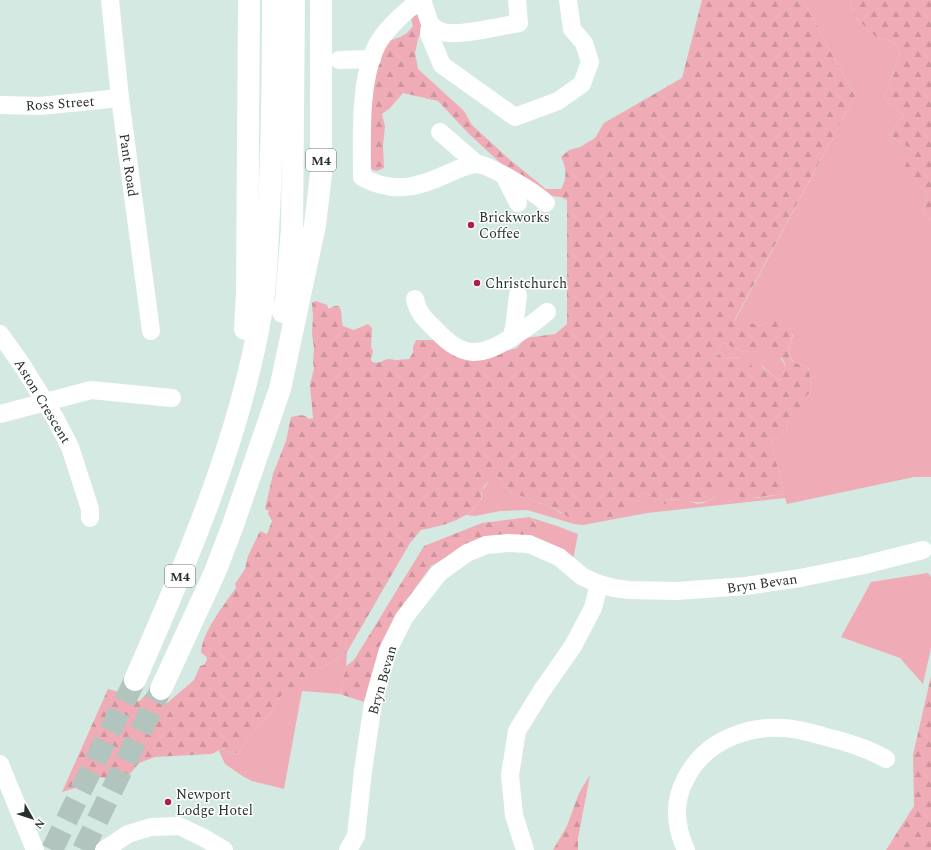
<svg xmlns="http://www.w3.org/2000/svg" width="931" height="850" viewBox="0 0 931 850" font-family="Spectral,serif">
	<defs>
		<pattern id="forest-firs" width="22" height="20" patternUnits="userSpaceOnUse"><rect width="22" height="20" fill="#efacb6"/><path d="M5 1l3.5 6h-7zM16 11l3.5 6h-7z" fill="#cd949d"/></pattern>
	</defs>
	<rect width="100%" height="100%" fill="#d4e9e2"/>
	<!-- green -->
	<g fill="#efacb6">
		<path d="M803,0H850L854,16L877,38L894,42L900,54L884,98L904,115L889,135L912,150L916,182L927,193L923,212L931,220V477H914L787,504L785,498L647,513L583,525L574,524L527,510L500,511L475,516L466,515L473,510L482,498V490L490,480L498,476L510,492L551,507L562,514L636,499L642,494L647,493L656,501C666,500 676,498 685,500C689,500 691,502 694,503C707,506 717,496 723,487H728L735,492L756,498L784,494L771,440L786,432L789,420L801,400L810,393L812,386L808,367C804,365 800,365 796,363C785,357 790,344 793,335L768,322L757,326L750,322H734L855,96Z"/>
		<path d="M723,342C731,347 742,353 753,352C757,351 761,348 766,348C775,348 782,359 786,367L780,381L762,366L756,371L738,357L725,359L717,353Z"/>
		<polygon points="529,517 557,526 578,534 573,560 534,539 536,522"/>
		<polygon points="928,573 931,577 931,648 923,684 900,658 841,637 871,582"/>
		<polygon points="347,652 346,666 340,694 302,691 284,789 252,781 244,777 225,764 219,751 222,749 233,754 239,752 248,738 270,714 275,704 288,687 322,668"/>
	</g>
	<!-- forest -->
	<g fill="url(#forest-firs)" fill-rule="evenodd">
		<path d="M702,0H803L855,96L734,321C744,319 748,320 757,326L768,322L772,319L782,324L780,329L786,325L793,331C792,341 783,357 796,363C800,365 804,365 808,367L812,386L810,393L801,400L800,407L789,420L786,432L771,440L784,494L743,499L728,487H723C707,511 695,500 671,499L666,504L656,501L647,493C637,494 635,502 632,511L583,525L551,507L510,492L498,476C492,479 485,483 482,490C481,493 482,496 481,499C470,520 441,526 421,530L410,543L347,652L322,668L297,687H288L275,704L270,714L248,738L239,752L233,754L222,749L211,754L155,757L139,763L128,776L111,779L98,777L83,778L75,788L62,792L108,689L116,691L129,700L140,701L145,695L152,690L161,696V702L166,704L194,680L200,666L204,665L207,660L206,656L201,653C202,632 224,605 236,588L235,584L245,569L248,556L260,531L267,534L272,521L268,514L269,511L265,509L273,474L286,441L291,417C298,416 304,413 309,419L313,418L310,385L314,368L313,362L314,348L312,334L313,317L312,303L316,301L327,305L329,309C345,298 340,318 343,326L354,330L368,324L372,328L371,347L373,351L371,359L372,362L377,363L388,359L397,360L409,359L413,353V347L416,340H435L510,350L517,348L525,338L555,334L567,324V200L561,197L551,196L508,170L469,134L438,101L403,93L390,108L382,114L385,126L383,146L384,168L377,171L367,168L368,98L381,52L389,41L400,37L407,33L413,26L410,14L417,12L425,22L418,39L415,53L418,69L464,111L472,125L509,159L546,189H561C567,178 567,169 561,157L569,150L580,147L595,138L604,123L682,78ZM723,342C731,347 743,353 753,352C761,350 764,347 772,350L774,357L782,358L786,366L780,381L761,366L756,371C745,356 742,356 725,359L717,353Z"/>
		<polygon points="850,0 931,0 931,220 923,212 927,193 916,182 905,167 912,150 889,135 904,115 884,98 900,54 894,42 877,38 854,16"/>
		<path d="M529,517C539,524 539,528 534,539L463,547L431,566L398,612L367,703L340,694L346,666L354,660L424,546L482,523Z"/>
		<polygon points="931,676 931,850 886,850 914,806 913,755"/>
		<polygon points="590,775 578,838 578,850 553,850 567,826 579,793"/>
	</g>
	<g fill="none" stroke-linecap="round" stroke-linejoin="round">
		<!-- highway-tunnel -->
		<g stroke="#b2c4be" stroke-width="22" stroke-dasharray="22 11" stroke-linecap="butt">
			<polyline points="52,850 135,680"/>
			<polyline points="83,850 161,689"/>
		</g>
		<!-- minor -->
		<g stroke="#fff" stroke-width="18">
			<polyline points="110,0 120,98 151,331"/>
			<path d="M421,0C406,10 382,32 375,49C359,85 362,138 362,177C392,194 417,188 447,174C456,170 466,165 476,164C489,164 536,193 546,203"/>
			<polyline points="422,0 430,24 429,34 442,65 515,117 558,101 582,84 590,62 584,43 572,29 568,0"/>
			<path d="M430,24C433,26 436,30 440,31C456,38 501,26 519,23L517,0"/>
			<polyline points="339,60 372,59"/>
			<polyline points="0,105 40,106 120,98"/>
			<polyline points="440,132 477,164"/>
			<polyline points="505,177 518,203"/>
			<path d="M415,299C418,314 426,320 437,331C463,359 482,357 512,337C525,330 536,321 547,312"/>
			<polyline points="0,334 20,362 55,418 70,447 90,509 90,518"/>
			<polyline points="511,338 514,328 518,295"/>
			<polyline points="0,414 91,390 172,398"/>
			<polyline points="0,764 35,850"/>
			<polyline points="104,850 128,834 151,827 179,826 204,838 224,850"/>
			<polyline points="348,850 356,836 363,771 373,703 388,650 404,618 439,573 467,553 486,545 508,543 529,544 559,557 583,577 599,584 614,588 629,590 677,591 746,586 800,578 864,565 923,550"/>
			<polyline points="525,850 514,815 510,775 517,731 541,692 573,646 593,608 599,584"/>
			<path d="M686,850C675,826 673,803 685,780C706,737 755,722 799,730C808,732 817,734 826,737C847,742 867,748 886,759"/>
		</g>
		<!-- highway -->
		<g stroke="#fff" stroke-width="22">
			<polyline points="283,312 286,301 292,229 294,0"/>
			<polyline points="245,329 247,292 249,0"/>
			<path d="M135,680C187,561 239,442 261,314C267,280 267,245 269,212C272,141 273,71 273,0"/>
			<polyline points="161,689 215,572 233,525 280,389 315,225 321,174 321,0"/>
		</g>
	</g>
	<!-- markers -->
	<g fill="#af1d4c" stroke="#fff" stroke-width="1.5">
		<circle cx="471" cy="225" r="4"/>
		<circle cx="477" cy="283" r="4"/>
		<circle cx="168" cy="802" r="4"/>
	</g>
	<g text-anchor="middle" stroke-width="3" stroke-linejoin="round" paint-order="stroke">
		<!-- shield labels -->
		<g fill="#fff" stroke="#686e6c" stroke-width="1">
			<rect x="306" y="149" width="30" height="22" rx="3"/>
			<rect x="165" y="565" width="30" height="22" rx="3"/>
		</g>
		<g font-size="13" font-weight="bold" fill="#28302d">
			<text x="321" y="165">M4</text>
			<text x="180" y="581">M4</text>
		</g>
		<!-- street labels -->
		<g font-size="14" fill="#28302d" stroke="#fff">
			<text transform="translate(60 103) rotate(-4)" y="5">Ross Street</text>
			<text transform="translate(129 165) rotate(82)" y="5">Pant Road</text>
			<text transform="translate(43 401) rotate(59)" y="5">Aston Crescent</text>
			<text transform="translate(762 583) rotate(-8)" y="5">Bryn Bevan</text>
			<text transform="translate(382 680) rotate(-74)" y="5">Bryn Bevan</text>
		</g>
		<!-- poi labels -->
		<g font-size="14" fill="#28302d" stroke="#fff" text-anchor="start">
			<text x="479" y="222">Brickworks<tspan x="479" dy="16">Coffee</tspan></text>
			<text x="485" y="288">Christchurch</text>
			<text x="176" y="799">Newport<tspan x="176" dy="16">Lodge Hotel</tspan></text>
		</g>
	</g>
	<!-- north arrow -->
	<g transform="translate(32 818) rotate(129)" stroke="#ffffff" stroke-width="3" paint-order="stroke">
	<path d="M0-3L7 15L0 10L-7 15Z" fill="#28302d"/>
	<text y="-6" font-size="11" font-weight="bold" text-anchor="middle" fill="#28302d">N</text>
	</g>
</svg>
